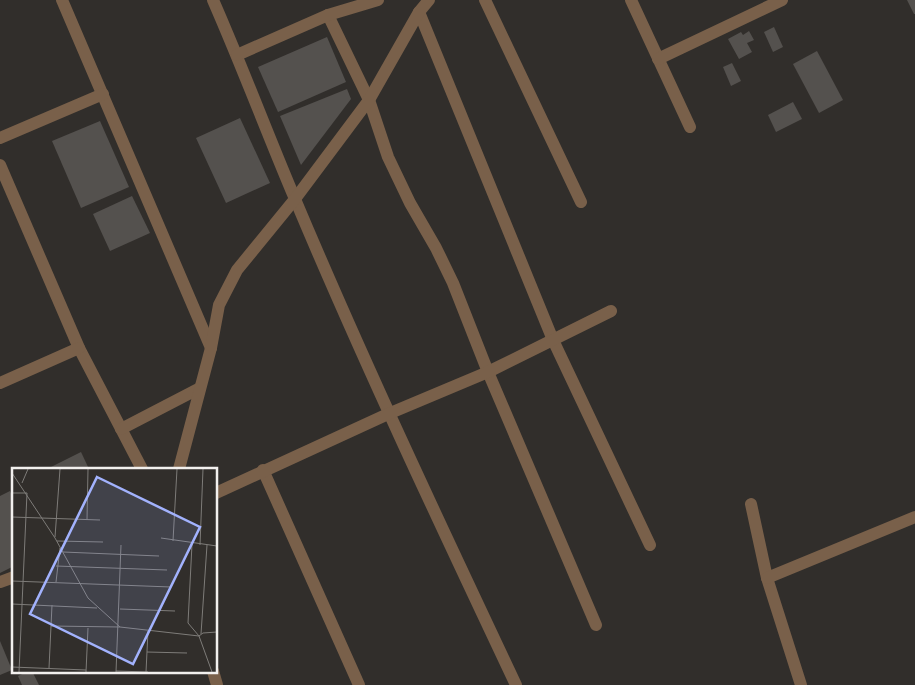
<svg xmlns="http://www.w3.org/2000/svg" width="915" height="685" viewBox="0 0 915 685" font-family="Georgia,serif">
	<rect width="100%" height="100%" fill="#312e2b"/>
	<!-- building -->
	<g fill="#54514e">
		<polygon points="907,0 915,0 915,14 914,14"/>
		<polygon points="774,27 783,47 773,52 764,32"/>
		<polygon points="749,31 754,40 747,43 752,52 739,59 728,39 741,32 743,35"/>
		<polygon points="327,37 346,82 278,112 258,67"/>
		<polygon points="817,51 843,100 819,113 793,64"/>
		<polygon points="732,63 741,81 731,86 723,67"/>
		<polygon points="347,89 351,99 301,165 280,116"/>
		<polygon points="793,102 802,119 776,132 768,115"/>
		<polygon points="240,118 270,183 226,203 196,138"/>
		<polygon points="100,121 129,187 81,208 52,141"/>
		<polygon points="132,196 150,233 110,251 93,214"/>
		<polygon points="81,452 89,469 47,469"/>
		<polygon points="10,491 14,500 14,566 0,573 0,496"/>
		<polygon points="0,641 12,670 0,675"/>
		<polygon points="29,671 32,671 39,685 22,685 18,676"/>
	</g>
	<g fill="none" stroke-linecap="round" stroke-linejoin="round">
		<!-- minor -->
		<g stroke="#79604a" stroke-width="12">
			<polyline points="62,0 211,348"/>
			<path d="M213,0C242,66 267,133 295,199C364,363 440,524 516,685"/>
			<polyline points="485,0 581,202"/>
			<polyline points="631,0 690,127"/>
			<polyline points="419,12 553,340 650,545"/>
			<polyline points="328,15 369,100 388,157 410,203 436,248 453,283 488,372 596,625"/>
			<polyline points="237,55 328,15 378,0"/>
			<polyline points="658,59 782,0"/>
			<polyline points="0,138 103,94"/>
			<polyline points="0,165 79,348 142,469"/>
			<polyline points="0,383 79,348"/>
			<polyline points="121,429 200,388"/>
			<polyline points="179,469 211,348 219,305 237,270 295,199 369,100 419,12 429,0"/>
			<polyline points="263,470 359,685"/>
			<polyline points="216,493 388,414 488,372 611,311"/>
			<polyline points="751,504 767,578 801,685"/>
			<polyline points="767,578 915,517"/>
			<polyline points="0,582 14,577"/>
			<polyline points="213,671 217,685"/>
		</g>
	</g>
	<!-- overview -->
	<g transform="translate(12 468)">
		<rect width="205" height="205" fill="#312e2b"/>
		<path fill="none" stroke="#7e7c79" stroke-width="1" d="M0,5L43,70L76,130L108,159M10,15L16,1M0,25H15L7,204M0,49L88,52M75,52L76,1M43,69L48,1M149,70L205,78M45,73L91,74M161,73L165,1M180,76L176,155L187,168L200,204M188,77L191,1M51,84L147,88M44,98L155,102M0,113L159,119M44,114L48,80M0,136L85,140M108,141L163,143M39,158L108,159L187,168L191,165L205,164M189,166L195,77M135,184L175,185M0,199L74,202M37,200L40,137M104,203L136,204M74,204L76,160M104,204L109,77M134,204L136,163"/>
		<path fill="#a2b2fd" fill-opacity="0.15" stroke="#a2b2fd" stroke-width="2.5" d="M85,9L188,59L121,196L18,146Z"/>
		<rect width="205" height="205" fill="none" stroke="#f2f0ee" stroke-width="2.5"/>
	</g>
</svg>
